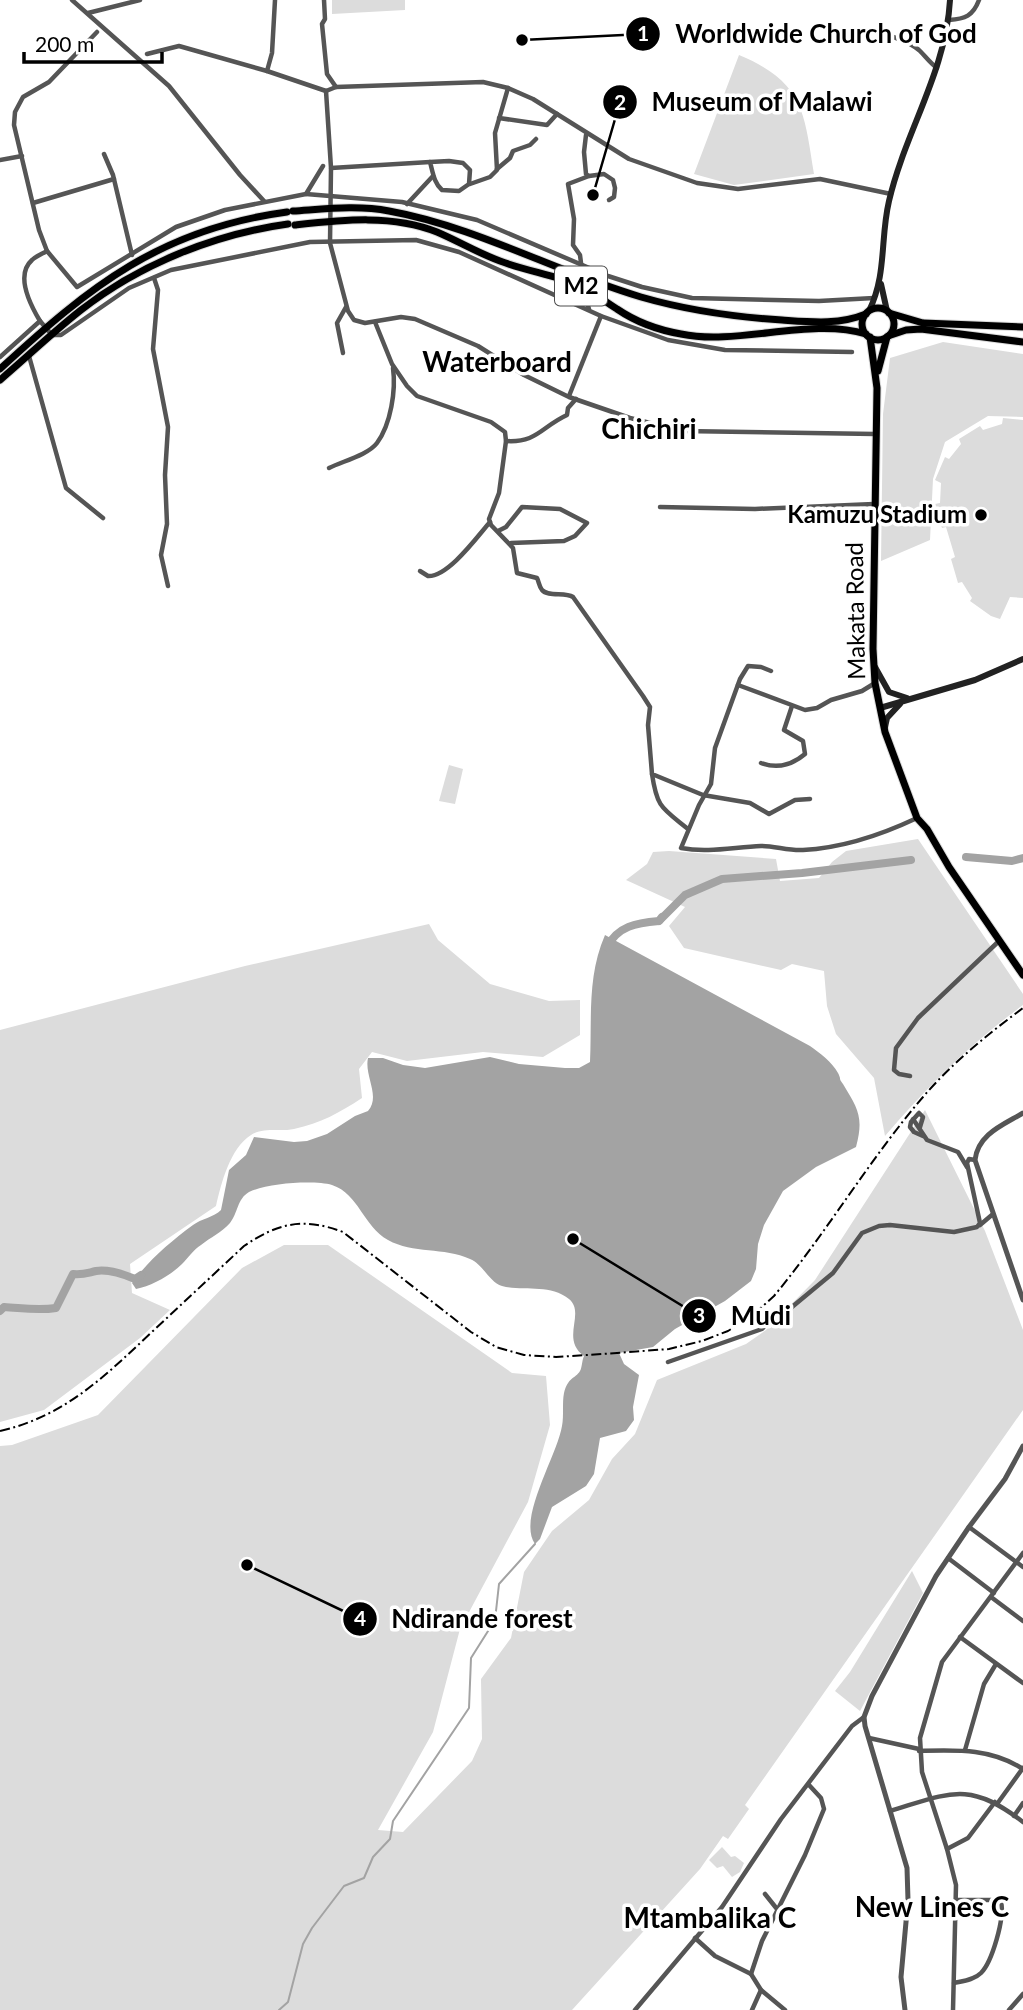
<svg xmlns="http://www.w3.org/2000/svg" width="1023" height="2010" viewBox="0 0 1023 2010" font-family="Lato,sans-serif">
	<rect width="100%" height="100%" fill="#fff"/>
	<!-- green -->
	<g fill="#dcdcdc">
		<polygon points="332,0 405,0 405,10 332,14"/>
		<path d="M739,55C804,82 804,112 814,174L734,185L694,174Z"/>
		<polygon points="943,342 1023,354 1023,417 988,416 945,442 933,479 930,540 881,561 883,414 890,358"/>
		<polygon points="1003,418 1023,420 1023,598 1010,597 1000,619 991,616 970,601 972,598 962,582 958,583 951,559 955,557 946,527 942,528 935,504 940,503 941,483 935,480 945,457 949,459 961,444 959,439 980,426 983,430 1002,424"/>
		<polygon points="449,765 463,769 455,804 439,801"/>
		<path d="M918,839L1023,994V1005C971,1043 927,1087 885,1136L874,1078L836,1034L827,1006L824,971L792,964L781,970L684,948L669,926L685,907L626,880L647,864L653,852L669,851L776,859L780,881L819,878L832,862L846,851Z"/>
		<path d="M429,924L438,940L490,984L549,1001L580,1000V1035L543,1057L483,1052L407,1061L372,1052L359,1069L362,1098C339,1113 321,1123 294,1129C281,1132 263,1127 251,1135C230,1148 221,1184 216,1206L130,1264L132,1293L170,1310L140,1338L44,1410L0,1422V1030L245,966Z"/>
		<polygon points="925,1110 985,1231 1023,1330 1023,1410 745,1805 749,1809 728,1839 723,1836 700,1869 572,2010 0,2010 0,1446 12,1445 98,1415 242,1268 284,1245 328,1245 512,1373 546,1376 550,1425 528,1502 460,1629 433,1732 378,1830 403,1832 472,1761 482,1739 481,1679 511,1638 524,1572 552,1531 589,1500 612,1459 635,1434 657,1380 746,1344 766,1330 815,1280"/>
		<polygon points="912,1571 923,1593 860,1711 835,1691 850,1672"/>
		<polygon points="722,1847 731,1857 735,1856 744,1863 740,1872 732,1877 723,1866 717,1868 709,1860"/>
	</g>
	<!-- water -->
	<path fill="#a3a3a3" d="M605,935L810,1046C820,1053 832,1062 838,1073C842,1081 838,1077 843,1084C858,1109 864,1117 856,1147L816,1167L783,1191L764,1225L758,1244L756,1269L751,1281L725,1301L675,1329L653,1347L619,1353L624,1364L639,1375L633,1407L634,1420L626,1431L600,1438L594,1474L586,1486L552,1507L540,1539L535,1544C517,1519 557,1456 562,1426C564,1415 562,1403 564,1393C568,1377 575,1379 580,1371C582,1368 582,1360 584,1356C560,1339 586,1313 569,1299C549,1283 524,1292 502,1286C489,1282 483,1264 470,1259C444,1247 413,1254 388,1240C363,1226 359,1194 332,1185C314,1180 267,1183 249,1192C237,1199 238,1213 230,1223C221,1233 211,1237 201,1245C193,1250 188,1258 182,1264C171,1275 152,1286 136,1289L132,1283C149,1260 170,1242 193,1225C201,1219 214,1217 221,1210L229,1170L246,1155L254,1137L294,1142L307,1141L327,1134L355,1116L368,1111C381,1096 364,1076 368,1058H383L403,1065L425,1068L490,1057L519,1064L565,1068H579L590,1062C592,1019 587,976 605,935Z"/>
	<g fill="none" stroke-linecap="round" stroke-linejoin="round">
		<!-- stream -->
		<polyline stroke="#a3a3a3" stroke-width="2" points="279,2010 288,2002 303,1944 312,1928 344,1886 364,1878 373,1857 390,1839 393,1821 469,1708 471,1658 495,1620 499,1584 535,1544"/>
		<!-- river -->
		<g stroke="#a3a3a3" stroke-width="8">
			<polyline points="966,857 1012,861 1023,858"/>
			<polyline points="659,921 685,895 722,879 802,873 911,860"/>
			<path d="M607,947C618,926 636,923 659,921L662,917"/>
			<path d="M0,1311L4,1307C22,1308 37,1311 56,1308L73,1274C83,1275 87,1273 96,1271C109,1269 123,1274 135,1279L141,1275"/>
		</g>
		<!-- primary casing -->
		<g stroke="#dbdbdb" stroke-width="9">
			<g id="primary">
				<polyline points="870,337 877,388 873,649 875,683 885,732 917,818 927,829 949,867 1023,975"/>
				<polyline points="878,371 887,337"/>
			</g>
		</g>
		<!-- trunk casing -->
		<g stroke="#dbdbdb" stroke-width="9">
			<g id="trunk">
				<path d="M293,211C325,209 358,205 389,211C477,227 556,272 641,297C686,310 735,317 782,320C811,322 839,325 866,314"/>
				<path d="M295,225C341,220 393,214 437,232C458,241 478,253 500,261C526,271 555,275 581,286C594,292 605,302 617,309C636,322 658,330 681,334C738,346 810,317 866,334"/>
				<circle cx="878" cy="324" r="16"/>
				<polyline points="889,313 923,323 1023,327"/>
				<polyline points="888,336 906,330 921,329 1023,342"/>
				<path d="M0,369C90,286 161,229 287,212"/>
				<path d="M0,380C27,357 53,332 81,310C140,264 215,234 288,224"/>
			</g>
		</g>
		<!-- minor -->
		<g stroke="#555" stroke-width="4.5">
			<polyline points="72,0 169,86 240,175 264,201"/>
			<polyline points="324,0 325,19 322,24 327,74 336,87"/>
			<polyline points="88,13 140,0"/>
			<path d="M949,20C965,19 973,16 979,0"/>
			<polyline points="97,32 49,82 23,97 15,112 14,125 39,230 47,251 77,287 176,227 225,210 306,194 323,166"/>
			<path d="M888,35C899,39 912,43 920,51C926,57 930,63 937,68"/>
			<polyline points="147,54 179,46 267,71 326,91"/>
			<polyline points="267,71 272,53 275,0"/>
			<polyline points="326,91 331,168 330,243 348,311 354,320 365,323 401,317 415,319 478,346 524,375 569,397 630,418 682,431 875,434"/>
			<polyline points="326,91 336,87 483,82 508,88 533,99 629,159 697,183 738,189 820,179 891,194"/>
			<polyline points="499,118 547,125 557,114"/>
			<polyline points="586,135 584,152 586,174 589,176 604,174 613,180 615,188 614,197 609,200"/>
			<polyline points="104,154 113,175 132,255"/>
			<polyline points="0,160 22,156"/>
			<path d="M449,161L463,163L470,170L469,184L459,191L442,190C434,183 433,173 430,162Z"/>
			<polyline points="331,168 430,162"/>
			<polyline points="497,169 510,158 513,151 530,145 536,139"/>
			<polyline points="470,184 490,177 497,170 495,133 508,88"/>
			<polyline points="306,194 402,202 477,220 608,276 642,287 692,298 819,301 874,298"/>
			<polyline points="33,203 114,179"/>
			<polyline points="407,204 433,176"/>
			<polyline points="154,278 158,290 153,349 168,427 165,475 167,524 161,555 168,586"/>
			<polyline points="583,279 580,255 573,245 574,219 568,184 589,176"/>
			<polyline points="582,288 589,309"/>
			<path d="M40,321C31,306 15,275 32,260C36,256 42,254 47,251"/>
			<path d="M375,322L392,364L407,386L417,396L491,422L505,432L506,441L499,493L489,519L491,525L513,548L517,573L537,578C539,582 539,586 542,590C548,597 565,592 573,597L643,696L650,707L648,725L652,774L703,795L750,803L769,814L795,800L810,799"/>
			<polyline points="343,353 337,323 346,307"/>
			<polyline points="29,356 66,488 103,518"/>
			<polyline points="0,357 40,321 52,335 61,335 129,288 171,270 310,242 416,240 459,252 601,316 668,340 725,350 852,352"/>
			<polyline points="569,396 601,316"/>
			<path d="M506,441C537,443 541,427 567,415L568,408L576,399"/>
			<path d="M329,468C343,461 368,455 377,443C391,424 396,390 393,368"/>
			<polyline points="660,507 755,509 874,504"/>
			<polyline points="498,531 506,527 522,507 560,509 587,523 575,536 564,541 511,543"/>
			<path d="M420,571L428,576C448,577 477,537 490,522"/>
			<path d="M771,671L761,667L748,666L740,679L715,748L711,784L699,805L681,848C708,853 734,847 761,846C775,846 789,851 803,850C843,848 881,835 917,818"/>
			<polyline points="738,685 805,710 817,708 831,700 862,691 875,683"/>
			<path d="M761,763C777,769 792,765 805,754L803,741L784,730L792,706"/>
			<path d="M652,774C657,808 662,808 688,829"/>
			<polyline points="910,1076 899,1074 894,1070 896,1048 918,1018 999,941"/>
			<polyline points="913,1119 927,1140 958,1152 967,1167"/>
			<polyline points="920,1127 923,1117 919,1113 911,1122 910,1127 914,1132 923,1136"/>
			<polyline points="980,1225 993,1214"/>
			<polyline points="668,1362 762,1329 771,1320 792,1307 833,1273 862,1233 879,1226 890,1225 954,1232 977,1227 980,1223 967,1163 969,1159 975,1160"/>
			<polyline points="969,1527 1023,1567"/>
			<polyline points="948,1558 994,1593"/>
			<polyline points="991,1597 1023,1621"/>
			<polyline points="960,1637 1023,1683"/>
			<polyline points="869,1738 919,1749"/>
			<polyline points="965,1750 984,1684 996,1664"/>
			<path d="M919,1751C957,1750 990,1748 1023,1769"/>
			<polyline points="997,1804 1023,1768"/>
			<path d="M890,1811C950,1793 969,1780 1023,1822"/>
			<polyline points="1014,1816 1023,1803"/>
			<polyline points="947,1849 968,1838 995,1802"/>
			<polyline points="765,1894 777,1909"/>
			<polyline points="695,1938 715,1956 751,1974 761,1990 785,2010"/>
			<polyline points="751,1974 762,1941 805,1855 824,1809 821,1798 809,1785"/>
			<path d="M954,1983C963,1981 974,1980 981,1973C992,1962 1005,1918 1001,1902L996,1900H957"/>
			<polyline points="635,2010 722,1907 781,1819 852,1726 864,1717"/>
			<polyline points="752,2010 761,1990"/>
			<polyline points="953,2010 956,1885 947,1849 922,1772 920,1738 942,1662 1023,1553"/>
			<polyline points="1009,2010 1023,1994"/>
		</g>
		<!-- tertiary -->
		<g stroke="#555" stroke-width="5">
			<path d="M1023,1113C1003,1125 978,1134 975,1160L1023,1300"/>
			<polyline points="905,2010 901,1977 908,1900 907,1868 865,1726 864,1717 872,1696 936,1576 969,1527 1005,1479 1023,1446"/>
		</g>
		<!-- secondary -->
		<g stroke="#222" stroke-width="6">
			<polyline points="881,284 887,311"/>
			<path d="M869,311C887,274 880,239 889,201C905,132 946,72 950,0"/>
			<polyline points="875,667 889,692 907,698"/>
			<polyline points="880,708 975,680 1023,659"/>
			<polyline points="885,727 887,718 900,704"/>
		</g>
		<!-- primary -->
		<use href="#primary" stroke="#000" stroke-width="7"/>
		<!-- trunk -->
		<use href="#trunk" stroke="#000" stroke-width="7"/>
		<!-- rail -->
		<path stroke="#000" stroke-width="2" stroke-dasharray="10 3.5 2 3.5" stroke-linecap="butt" d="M0,1431C66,1416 106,1375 154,1330C184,1302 214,1274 244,1246C278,1223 303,1217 343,1232L471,1332L496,1347L524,1355L556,1357L617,1353L669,1349L702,1341L728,1331L753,1315L774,1296C827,1232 869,1160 923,1097C951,1064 988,1034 1023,1008"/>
	</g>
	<!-- markers -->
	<circle fill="#000" stroke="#fff" stroke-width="2.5" cx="981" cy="515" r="7"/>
	<g text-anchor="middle" stroke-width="7" stroke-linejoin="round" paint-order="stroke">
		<!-- shield labels -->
		<rect fill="#fff" stroke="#4c4c4c" stroke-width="2" x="555" y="266.5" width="52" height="39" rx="5"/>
		<g font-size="23" font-weight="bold" fill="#000">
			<text x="581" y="294">M2</text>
		</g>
		<!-- poi labels -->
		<g font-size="24" font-weight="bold" fill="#000" stroke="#fff" text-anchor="end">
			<text x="967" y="523">Kamuzu Stadium</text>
		</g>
		<!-- street labels -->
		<g font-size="24" fill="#000" stroke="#fff">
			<text transform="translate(856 611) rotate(-91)" y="8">Makata Road</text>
		</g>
		<!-- quarter labels -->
		<g font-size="28" font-weight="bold" fill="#000" stroke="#fff">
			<text x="497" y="372">Waterboard</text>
			<text x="649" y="439">Chichiri</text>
			<text x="932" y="1917">New Lines C</text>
			<text x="710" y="1928">Mtambalika C</text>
		</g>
	</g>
	<!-- callouts -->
	<path fill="none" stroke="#000" stroke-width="2.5" d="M522 40L643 34M593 195L620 102M573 1239L699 1316M247 1565L360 1619"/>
	<g fill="#000" stroke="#fff" stroke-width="2.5">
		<circle cx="522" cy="40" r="7"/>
		<circle cx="593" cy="195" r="7"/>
		<circle cx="573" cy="1239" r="7"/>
		<circle cx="247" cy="1565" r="7"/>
		<circle cx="643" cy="34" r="18"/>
		<circle cx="620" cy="102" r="18"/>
		<circle cx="699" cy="1316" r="18"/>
		<circle cx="360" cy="1619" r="18"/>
	</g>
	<g font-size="21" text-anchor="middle" font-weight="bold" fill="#fff">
		<text x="643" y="41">1</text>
		<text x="620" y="110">2</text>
		<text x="699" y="1323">3</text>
		<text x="360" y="1626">4</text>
	</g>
	<g font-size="26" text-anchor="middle" font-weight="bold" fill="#000" stroke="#fff" stroke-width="7" stroke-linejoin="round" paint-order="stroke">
		<text x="826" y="43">Worldwide Church of God</text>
		<text x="762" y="111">Museum of Malawi</text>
		<text x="761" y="1325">Mudi</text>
		<text x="482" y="1628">Ndirande forest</text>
	</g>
	<!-- scale -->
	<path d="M24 52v10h138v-10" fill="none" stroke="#000000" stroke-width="3.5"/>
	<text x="35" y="52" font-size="21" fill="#000000" stroke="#ffffff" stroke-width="5" paint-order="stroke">200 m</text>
</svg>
